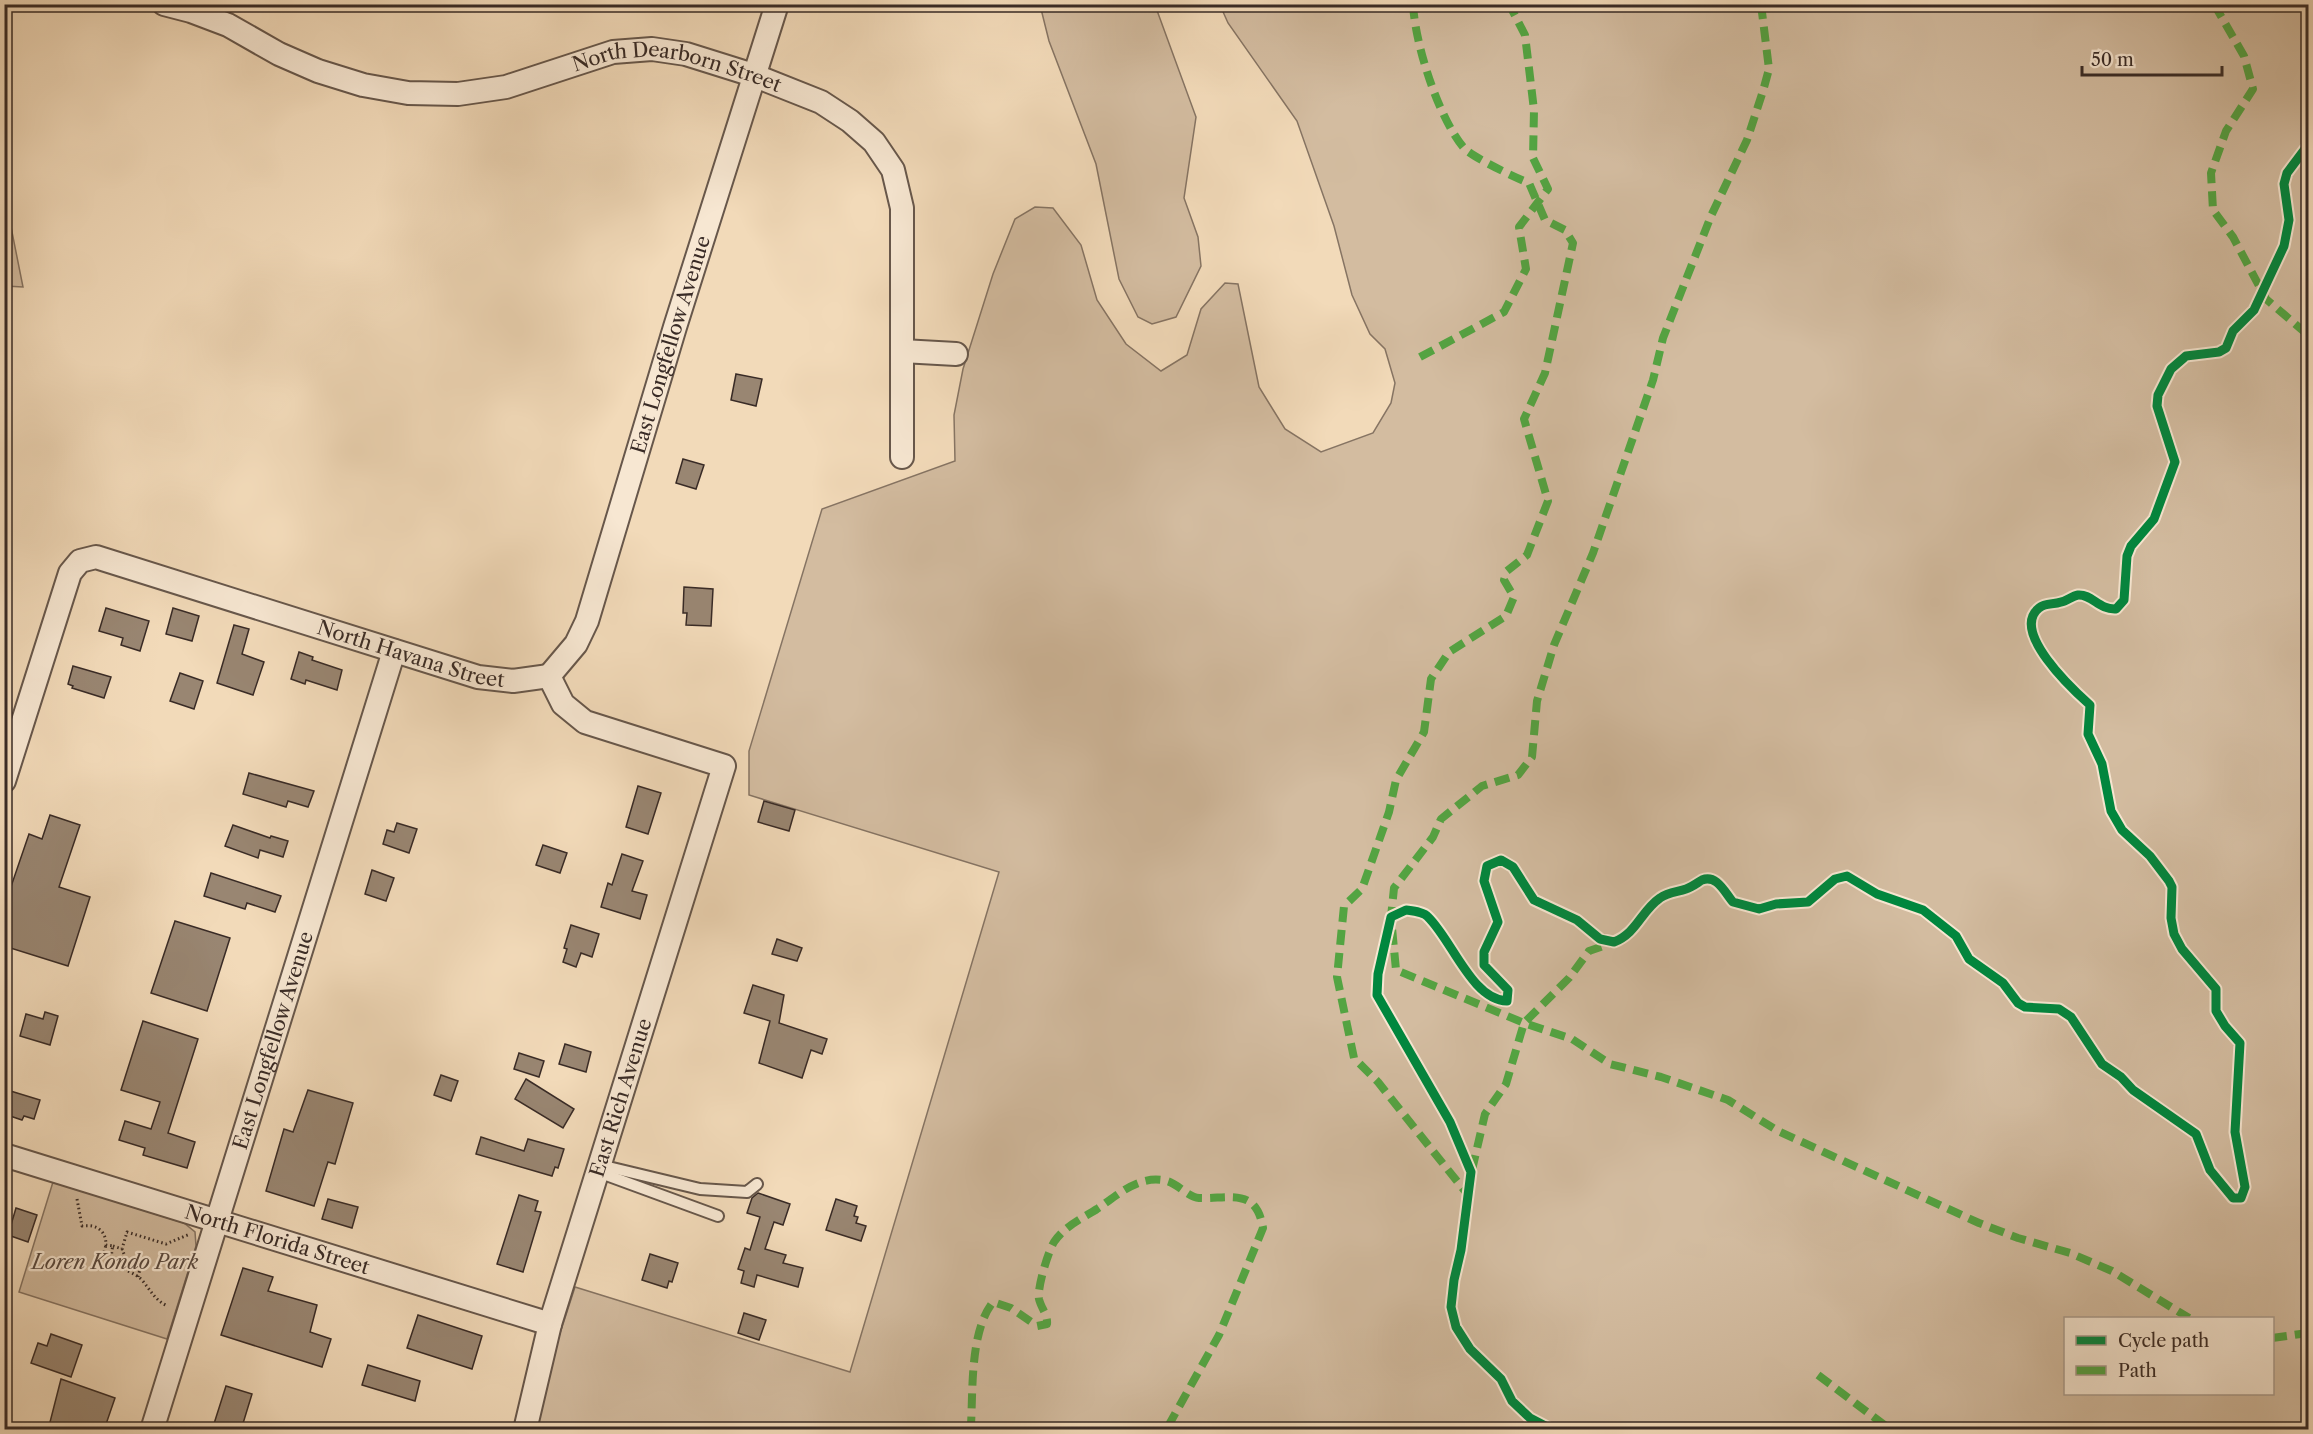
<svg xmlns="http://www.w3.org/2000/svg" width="2313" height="1434" viewBox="0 0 2313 1434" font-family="'Libre Caslon Text',serif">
	<rect width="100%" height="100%" fill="#f2dab9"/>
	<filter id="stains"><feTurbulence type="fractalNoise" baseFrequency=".00333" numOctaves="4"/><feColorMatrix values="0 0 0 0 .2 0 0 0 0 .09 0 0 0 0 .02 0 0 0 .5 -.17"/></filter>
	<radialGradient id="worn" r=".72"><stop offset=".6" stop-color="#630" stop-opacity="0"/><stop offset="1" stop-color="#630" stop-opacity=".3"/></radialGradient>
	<!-- green -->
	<g fill="#d3bca0" stroke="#867463" stroke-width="1.5" fill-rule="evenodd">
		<polygon points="1040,5 1155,5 1196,117 1184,198 1198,237 1201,266 1176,317 1152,324 1138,317 1119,279 1096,164 1049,41"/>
		<path d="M1220,5H2308V1429L534,1430L552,1358L575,1287L850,1372L999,872L749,795V751L822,509L955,461L954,415L963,369L993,274L1015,219L1035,207L1053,208L1081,245L1097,300L1126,344L1161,371L1187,355L1201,309L1225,283L1238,284L1259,387L1285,429L1321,452L1373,433L1391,403L1395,383L1385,349L1370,334L1352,295L1334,226L1297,121L1228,23ZM2066,1318H2272V1394H2066Z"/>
		<polygon points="4,125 9,125 7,207 23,287 5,286"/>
		<polygon points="53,1182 184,1223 195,1232 196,1246 167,1339 19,1292"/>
	</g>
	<!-- building -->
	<g fill="#998672" stroke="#392b26" stroke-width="1.5">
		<polygon points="736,374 762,379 756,406 731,400"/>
		<polygon points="683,459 704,465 696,489 676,483"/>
		<polygon points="684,587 713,589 711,626 686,625 687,613 683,613"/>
		<polygon points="106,608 149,621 140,651 121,645 123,638 99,631"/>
		<polygon points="173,608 199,616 192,641 166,634"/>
		<polygon points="234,625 249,629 242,654 264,662 253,695 217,683"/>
		<polygon points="299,652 313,657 312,660 342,670 337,690 306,680 305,684 291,679"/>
		<polygon points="73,666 111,677 104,698 72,688 73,686 68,684"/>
		<polygon points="180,673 203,681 194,709 170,701"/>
		<polygon points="249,773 314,791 308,807 288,801 286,807 243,794"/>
		<polygon points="638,786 661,793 648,834 626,827"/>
		<polygon points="764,801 795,810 789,831 758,822"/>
		<polygon points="50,815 80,825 59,887 90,897 68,966 4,946 4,907 29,834 42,839"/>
		<polygon points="397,823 417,829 409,853 383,844 387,830 394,832"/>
		<polygon points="233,825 270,838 271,836 288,841 283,857 260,850 258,858 225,846"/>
		<polygon points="543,845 567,853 560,873 536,865"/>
		<polygon points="622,854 643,861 632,891 647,895 640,919 601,907 608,883 612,885"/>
		<polygon points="372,870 394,878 386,901 365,894"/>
		<polygon points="211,873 281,896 275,912 247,903 245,909 204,896"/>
		<polygon points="175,921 230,938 207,1011 151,993"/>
		<polygon points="571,925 599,934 592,957 581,953 576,967 563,962 567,949 564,948"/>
		<polygon points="777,939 802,948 797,961 772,954"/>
		<polygon points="753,985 784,995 779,1023 827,1039 822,1054 811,1050 802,1078 759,1063 770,1021 744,1013"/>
		<polygon points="45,1012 58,1016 50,1045 20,1036 26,1014 43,1019"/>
		<polygon points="143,1021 198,1039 168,1133 195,1142 187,1168 143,1155 145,1148 119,1140 125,1121 151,1129 160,1102 121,1090"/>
		<polygon points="565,1044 591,1052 586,1072 559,1064"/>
		<polygon points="519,1053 544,1061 539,1077 514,1069"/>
		<polygon points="441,1075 458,1081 451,1101 434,1095"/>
		<polygon points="526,1079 574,1109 563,1128 515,1099"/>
		<polygon points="4,1089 40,1100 34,1119 24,1116 22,1120 4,1114"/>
		<polygon points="308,1090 353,1103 335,1164 328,1162 314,1206 266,1191 284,1129 293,1132"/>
		<polygon points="481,1137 524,1151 528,1139 564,1149 558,1168 555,1167 552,1176 476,1154"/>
		<polygon points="758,1193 790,1204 783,1225 774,1222 765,1249 786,1255 783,1263 803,1268 798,1287 757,1275 754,1287 741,1283 744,1271 738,1269 745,1248 750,1250 760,1217 747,1213 752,1198"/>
		<polygon points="519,1195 538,1201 535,1211 541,1212 523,1272 497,1264"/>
		<polygon points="328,1199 358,1207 352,1228 322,1219"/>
		<polygon points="836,1199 857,1206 854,1216 858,1217 856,1223 866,1226 861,1241 826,1230"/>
		<polygon points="16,1208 37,1215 28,1242 8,1235"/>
		<polygon points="650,1254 678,1263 672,1282 669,1281 667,1288 642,1280"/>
		<polygon points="243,1268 273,1277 268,1291 317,1305 310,1332 331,1339 322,1367 221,1335"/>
		<polygon points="744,1313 766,1320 759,1340 738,1333"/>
		<polygon points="418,1315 482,1336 472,1369 407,1348"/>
		<polygon points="51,1334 82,1345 71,1377 31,1363 38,1343 47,1346"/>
		<polygon points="368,1365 420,1381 415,1401 362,1385"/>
		<polygon points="61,1379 115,1398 104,1430 48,1430"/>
		<polygon points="226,1386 252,1394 241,1430 212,1430"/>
	</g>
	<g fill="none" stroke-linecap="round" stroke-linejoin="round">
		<!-- lane casing -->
		<g stroke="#67574b" stroke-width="14">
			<g id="lane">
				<polyline points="600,1165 700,1189 747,1192 757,1184"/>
				<polyline points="598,1172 718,1216"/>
			</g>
		</g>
		<!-- street casing -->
		<g stroke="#67574b" stroke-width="26">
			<g id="street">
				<path id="s1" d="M164,4L191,11L228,25L279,54L318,71L363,85L408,93L458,94L506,87L613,52L652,49L686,54L753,75L821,102L850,121L874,142L893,170L902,208V457"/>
				<polyline points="902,351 956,354"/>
				<path id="s2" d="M549,676L576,644L587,621L675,327L777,4"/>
				<path id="s3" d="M4,781L70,573L80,561L96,557L478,677L513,681L549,676"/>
				<path id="s4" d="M4,1155L550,1324"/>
				<path id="s5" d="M152,1430L394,651"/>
				<path id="s6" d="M525,1430L550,1324L724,766L585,722L563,704L549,676"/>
			</g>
		</g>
		<!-- path -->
		<g stroke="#392b26" stroke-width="3" stroke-dasharray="1.5 3" stroke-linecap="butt">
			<path d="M77,1199L82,1226C96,1224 106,1230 106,1245L113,1246C106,1268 129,1268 141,1279C150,1289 155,1301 168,1306"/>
			<polyline points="113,1246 122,1249 127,1232 166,1244 190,1234"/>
			<polyline points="104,1252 106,1245"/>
			<polyline points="118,1266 124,1254 122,1249"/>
			<polyline points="138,1277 140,1269"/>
		</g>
		<!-- lane -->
		<use href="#lane" stroke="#f7e7d2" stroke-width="10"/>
		<!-- street -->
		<use href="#street" stroke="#f7e7d2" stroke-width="22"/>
		<!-- quiet -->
		<g stroke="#53a442" stroke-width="8" stroke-dasharray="15 8" stroke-linecap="butt">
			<path d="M1413,4C1415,44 1438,117 1464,148C1472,157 1516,178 1529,183L1545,220L1565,230L1573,243L1545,373L1524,419L1548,501L1527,555L1507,571L1504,580L1514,597L1506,616L1449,652L1431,679L1424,732L1396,780L1389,812L1362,889L1344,906L1337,977L1354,1058L1378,1082L1468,1195"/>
			<polyline points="1761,4 1769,69 1763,91 1747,140 1711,216 1663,338 1653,380 1593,553 1554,645 1537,701 1532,757 1518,775 1482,786 1441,819 1433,837 1394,888 1391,917 1396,970 1524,1023 1572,1039 1610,1064 1661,1077 1728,1100 1778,1131 1979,1223 2018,1238 2070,1253 2112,1271 2189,1318"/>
			<polyline points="2214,4 2244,56 2253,89 2226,131 2211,173 2213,210 2233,237 2266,299 2308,335"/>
			<polyline points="1420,357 1504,312 1526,269 1519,227 1548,189 1533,158 1534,110 1525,35 1509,4"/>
			<polyline points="2308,554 2308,569"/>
			<polyline points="1472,1170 1485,1114 1506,1084 1524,1023 1569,978 1589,951 1612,943"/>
			<polyline points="2272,1338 2308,1333"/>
			<polyline points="1818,1375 1891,1430"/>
			<path d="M967,1430L971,1425C973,1389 970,1331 993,1302L1011,1308L1037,1326L1047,1324C1048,1315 1041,1308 1039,1299C1037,1288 1048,1252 1054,1242C1065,1226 1081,1219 1097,1209C1118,1195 1139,1174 1167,1181C1178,1184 1188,1197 1199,1198C1230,1199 1256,1187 1263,1228L1219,1335L1166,1430"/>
		</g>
		<!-- cycleway casing -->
		<g stroke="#f7e7d2" stroke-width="13">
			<path id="cycleway" d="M1553,1430L1530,1418L1512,1401L1501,1379L1470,1349L1456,1327L1451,1307L1454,1280L1461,1250L1471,1172L1450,1122L1377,995L1378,974L1391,917L1406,910C1413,911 1424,912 1428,917C1452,940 1472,1000 1507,1001L1508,990L1484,965V952L1498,922L1484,881L1487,866L1501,860L1513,867L1534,900L1577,920L1600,939L1614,942C1637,933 1641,911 1660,898C1668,892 1677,892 1686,889C1692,887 1697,883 1702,880C1717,874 1725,893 1733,902L1759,909L1776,904L1808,902L1835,879L1847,876L1877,894L1923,910L1956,936L1969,959L2003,983L2018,1003L2025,1007L2059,1009L2071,1017L2102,1064L2121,1077L2133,1090L2196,1134L2210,1170L2233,1198H2241L2245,1187L2235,1132L2240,1043L2225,1026L2216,1011V989L2182,949L2174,934L2171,918L2172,887L2169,881L2150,856L2122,830L2111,811L2102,764L2088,734L2090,705C2072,689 2010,631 2039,608C2046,602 2053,605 2061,602C2067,601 2072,596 2078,595C2092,594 2099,610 2116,609L2124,600L2127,556L2131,546L2154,519L2175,462L2157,406L2158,395L2171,369L2186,356L2219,352L2226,348L2233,331L2254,310L2284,246L2289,220L2284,184L2287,173L2308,145"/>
		</g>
		<!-- cycleway -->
		<use href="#cycleway" stroke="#00873e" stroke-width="9"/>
	</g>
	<g text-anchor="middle" stroke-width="4.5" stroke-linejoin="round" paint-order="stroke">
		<!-- street labels -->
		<g font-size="20" fill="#392b26" stroke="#f7e7d2">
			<text dy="7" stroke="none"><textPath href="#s1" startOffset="538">North Dearborn Street</textPath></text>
			<text dy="7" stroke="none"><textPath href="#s2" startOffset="356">East Longfellow Avenue</textPath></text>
			<text dy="7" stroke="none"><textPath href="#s3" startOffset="580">North Havana Street</textPath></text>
			<text dy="7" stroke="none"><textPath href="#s5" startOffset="408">East Longfellow Avenue</textPath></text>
			<text dy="7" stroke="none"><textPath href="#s6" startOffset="346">East Rich Avenue</textPath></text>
			<text dy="7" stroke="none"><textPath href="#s4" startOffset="286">North Florida Street</textPath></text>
		</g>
		<!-- park labels -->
		<g font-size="20" font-style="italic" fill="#58483e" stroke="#f7e7d2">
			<text x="115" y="1269">Loren Kondo Park</text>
		</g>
	</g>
	<!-- margin -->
	<rect width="2313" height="1434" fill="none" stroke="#f2dab9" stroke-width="24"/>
	<rect x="6" y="6" width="2301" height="1422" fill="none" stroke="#392b26" stroke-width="3"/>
	<rect x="12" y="12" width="2289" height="1410" fill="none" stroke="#392b26" stroke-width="1.5"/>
	<!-- legend -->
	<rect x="2064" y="1317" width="210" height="78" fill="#f7e7d2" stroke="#ab9c8d" stroke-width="1.5"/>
	<rect x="2076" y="1336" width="30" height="9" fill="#00873e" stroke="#ab9c8d" stroke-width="1.5"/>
	<text x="2118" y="1347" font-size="18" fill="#392b26">Cycle path</text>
	<rect x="2076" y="1366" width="30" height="9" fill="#53a442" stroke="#ab9c8d" stroke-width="1.5"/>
	<text x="2118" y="1377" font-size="18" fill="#392b26">Path</text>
	<!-- scale -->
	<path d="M2082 66v9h140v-9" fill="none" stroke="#392b26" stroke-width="3"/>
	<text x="2091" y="66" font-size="18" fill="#392b26" stroke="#f7e7d2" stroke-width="4.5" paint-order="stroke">50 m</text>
	<rect width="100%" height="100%" filter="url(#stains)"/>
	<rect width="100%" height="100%" fill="url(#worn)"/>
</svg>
